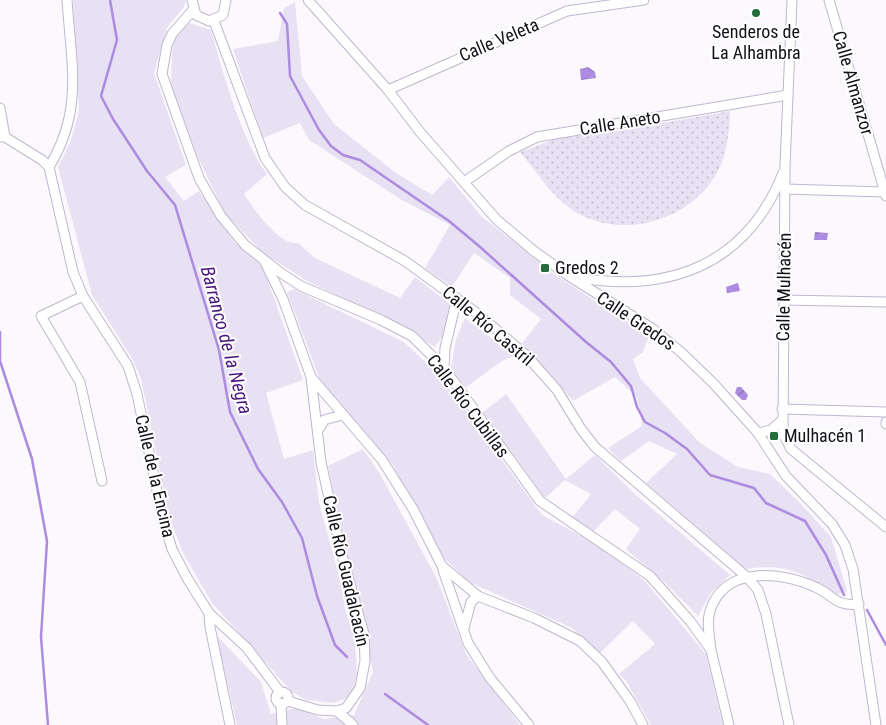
<svg xmlns="http://www.w3.org/2000/svg" width="886" height="725" viewBox="0 0 886 725" font-family="'Roboto Condensed',sans-serif">
	<defs>
		<pattern id="park-dots" width="8" height="8" patternUnits="userSpaceOnUse" patternTransform="scale(1.25)"><rect width="8" height="8" fill="#e7e1f3"/><path d="M2 2h.1M6 6h.1" fill="none" stroke="#c5c0d0" stroke-width="1.8" stroke-linecap="round"/></pattern>
		<pattern id="water-waves" width="16" height="10" patternUnits="userSpaceOnUse" patternTransform="scale(1.25)"><rect width="16" height="10" fill="#ac8be0"/><path d="M0 5q4-4 8 0t8 0" fill="none" stroke="#8b70b5"/></pattern>
	</defs>
	<rect width="100%" height="100%" fill="#fbf9fe"/>
	<!-- grass -->
	<g fill="#e7e1f3">
		<polygon points="73,0 186,0 184,7 168,26 154,73 186,165 165,177 184,201 199,191 235,243 256,260 264,270 303,380 266,393 284,459 313,450 319,503 340,579 345,609 355,639 357,674 354,687 346,698 334,703 306,700 292,692 212,603 183,553 169,516 141,379 133,360 92,295 58,167 71,140 79,111"/>
		<path d="M295,2L302,76L334,124L396,173L432,195L449,177L482,217L557,276L649,336L643,352L633,359L640,378L700,443L738,467L770,474L799,502L831,537L847,591L836,595C802,573 788,563 746,569L646,483L677,454L649,441L621,461L608,448L642,426L637,397L615,377L573,401L522,343L541,319L510,295V278L474,253L452,287L425,268L450,225L402,200L309,140L300,123L263,138L233,49L278,41L284,8Z"/>
		<path d="M189,23L211,30C223,73 241,139 267,174L244,194C254,209 278,245 298,243L315,258L400,298L415,277L450,304L443,335L435,347L404,327L309,282L263,253L225,213L197,156L171,85L172,53L174,37Z"/>
		<polygon points="294,289 404,342 443,379 542,515 596,544 645,581 706,654 723,725 651,725 626,681 619,674 655,644 633,621 599,654 572,628 469,582 442,556 392,464 320,380 287,292"/>
		<polygon points="465,318 514,356 502,361 465,388 451,367 456,339"/>
		<polygon points="506,394 566,479 595,455 635,494 730,575 711,593 698,616 665,583 626,549 640,529 615,509 594,531 572,518 591,494 565,480 545,498 483,412"/>
		<polygon points="363,449 380,474 437,579 466,654 520,725 237,725 216,635 261,682 271,714 297,708 324,719 354,715 373,672 328,466"/>
	</g>
	<!-- park -->
	<path fill="url(#park-dots)" d="M730,111C729,133 728,153 717,173C690,221 621,241 574,211C552,197 537,172 520,152L555,139L623,130Z"/>
	<!-- water -->
	<g fill="url(#water-waves)">
		<polygon points="588,67 595,72 596,78 581,80 580,69"/>
		<polygon points="815,232 828,233 827,240 814,240"/>
		<polygon points="738,283 740,291 727,293 726,287"/>
		<polygon points="737,387 741,387 748,395 746,400 742,400 735,393"/>
	</g>
	<g fill="none" stroke-linecap="round" stroke-linejoin="round">
		<!-- stream -->
		<g stroke="#ac8be0" stroke-width="2.5">
			<polyline points="110,0 117,40 101,96 113,119 147,171 175,205 219,350 230,412 258,469 282,502 302,538 317,596 335,645 347,657"/>
			<polyline points="280,13 287,24 290,76 319,130 331,146 343,155 360,160 449,221 479,246 586,342 611,362 631,386 637,407 645,422 665,433 687,449 710,475 754,488 766,503 805,521 826,555 844,595"/>
			<polyline points="0,332 0,359"/>
			<polyline points="0,361 32,459 47,541 41,637 48,725"/>
			<polyline points="867,610 886,645"/>
			<polyline points="385,694 428,725"/>
		</g>
		<!-- minor casing -->
		<g stroke="#bfb7ce" stroke-width="11">
			<g id="minor">
				<polyline points="192,0 196,15 209,21 223,15 226,0"/>
				<polyline points="308,0 388,90 420,132 497,220 534,251 569,276 653,329 682,353 714,384 758,433 786,476 832,524 845,545 853,569 876,725"/>
				<polyline points="792,0 785,166 783,434 791,449 886,527"/>
				<polyline points="829,0 886,196"/>
				<polyline points="193,10 172,34 167,45 162,74 199,178 221,216 245,245 281,273 301,286 381,320 412,336 444,368 540,501 650,576 690,621 711,650 729,725"/>
				<polyline points="214,21 265,158 285,187 305,205 405,261 478,314 526,355 557,390 581,429 595,447 747,577 758,590 766,614 789,725"/>
				<polyline points="388,90 567,11 644,0"/>
				<polyline points="0,108 5,137"/>
				<polyline points="0,137 5,137 42,160 49,167 73,272 83,296 128,366 137,394 163,520 172,549 187,578 209,613 247,648 280,692"/>
				<path d="M49,167C84,110 71,63 67,0"/>
				<polyline points="464,182 509,151 537,137 788,95"/>
				<polyline points="785,189 884,192"/>
				<polyline points="265,262 283,299 311,377 321,462 341,552 364,634 365,661 360,688 346,708 337,711 318,710 288,701"/>
				<path d="M574,277C668,294 746,266 783,173"/>
				<polyline points="83,296 41,316 80,382 102,481"/>
				<polyline points="784,300 886,302"/>
				<polyline points="444,368 445,348 457,298"/>
				<polyline points="311,377 382,460 413,509 442,566 478,596 534,618 580,641 602,662 630,701 643,725"/>
				<polyline points="782,409 886,412"/>
				<polyline points="886,422 886,424"/>
				<polyline points="319,429 324,420 342,415"/>
				<polyline points="758,433 771,430 782,420"/>
				<polyline points="443,570 468,643 490,678 529,725"/>
				<polyline points="209,613 210,627 230,725"/>
				<polyline points="464,628 471,602 478,596"/>
				<path d="M711,650C710,638 706,623 710,611C724,566 780,571 815,587C834,595 835,607 859,604"/>
				<circle cx="282" cy="698" r="6"/>
				<polyline points="281,704 282,725"/>
				<polyline points="337,711 353,725"/>
			</g>
		</g>
		<!-- minor -->
		<use href="#minor" stroke="#fff" stroke-width="9"/>
	</g>
	<!-- markers -->
	<g fill="#226d3b" stroke="#fff" stroke-width="2">
		<circle cx="756" cy="13" r="5"/>
		<rect x="540" y="263" width="10" height="10" rx="2.5"/>
		<rect x="769" y="431" width="10" height="10" rx="2.5"/>
	</g>
	<g text-anchor="middle" stroke-width="4" stroke-linejoin="round" paint-order="stroke">
		<!-- poi labels -->
		<g font-size="18" fill="#121017" stroke="#fff" text-anchor="start">
			<text x="756" y="38" text-anchor="middle">Senderos de<tspan x="756" dy="21">La Alhambra</tspan></text>
			<text x="555" y="274">Gredos 2</text>
			<text x="784" y="442">Mulhacén 1</text>
		</g>
		<!-- street labels -->
		<g font-size="18" fill="#121017" stroke="#fff">
			<text transform="translate(499 40) rotate(-23)" y="6">Calle Veleta</text>
			<text transform="translate(853 83) rotate(74)" y="6">Calle Almanzor</text>
			<text transform="translate(620 123) rotate(-9)" y="6">Calle Aneto</text>
			<text transform="translate(784 287) rotate(-89)" y="6">Calle Mulhacén</text>
			<text transform="translate(636 321) rotate(34)" y="6">Calle Gredos</text>
			<text transform="translate(488 326) rotate(40)" y="6">Calle Río Castril</text>
			<text transform="translate(468 406) rotate(53)" y="6">Calle Río Cubillas</text>
			<text transform="translate(155 476) rotate(77)" y="6">Calle de la Encina</text>
			<text transform="translate(346 571) rotate(77)" y="6">Calle Río Guadalcacín</text>
		</g>
		<!-- water labels -->
		<g font-size="19" font-style="italic" fill="#4b197d" stroke="#fff">
			<text transform="translate(227 340) rotate(75)" y="7">Barranco de la Negra</text>
		</g>
	</g>
</svg>
